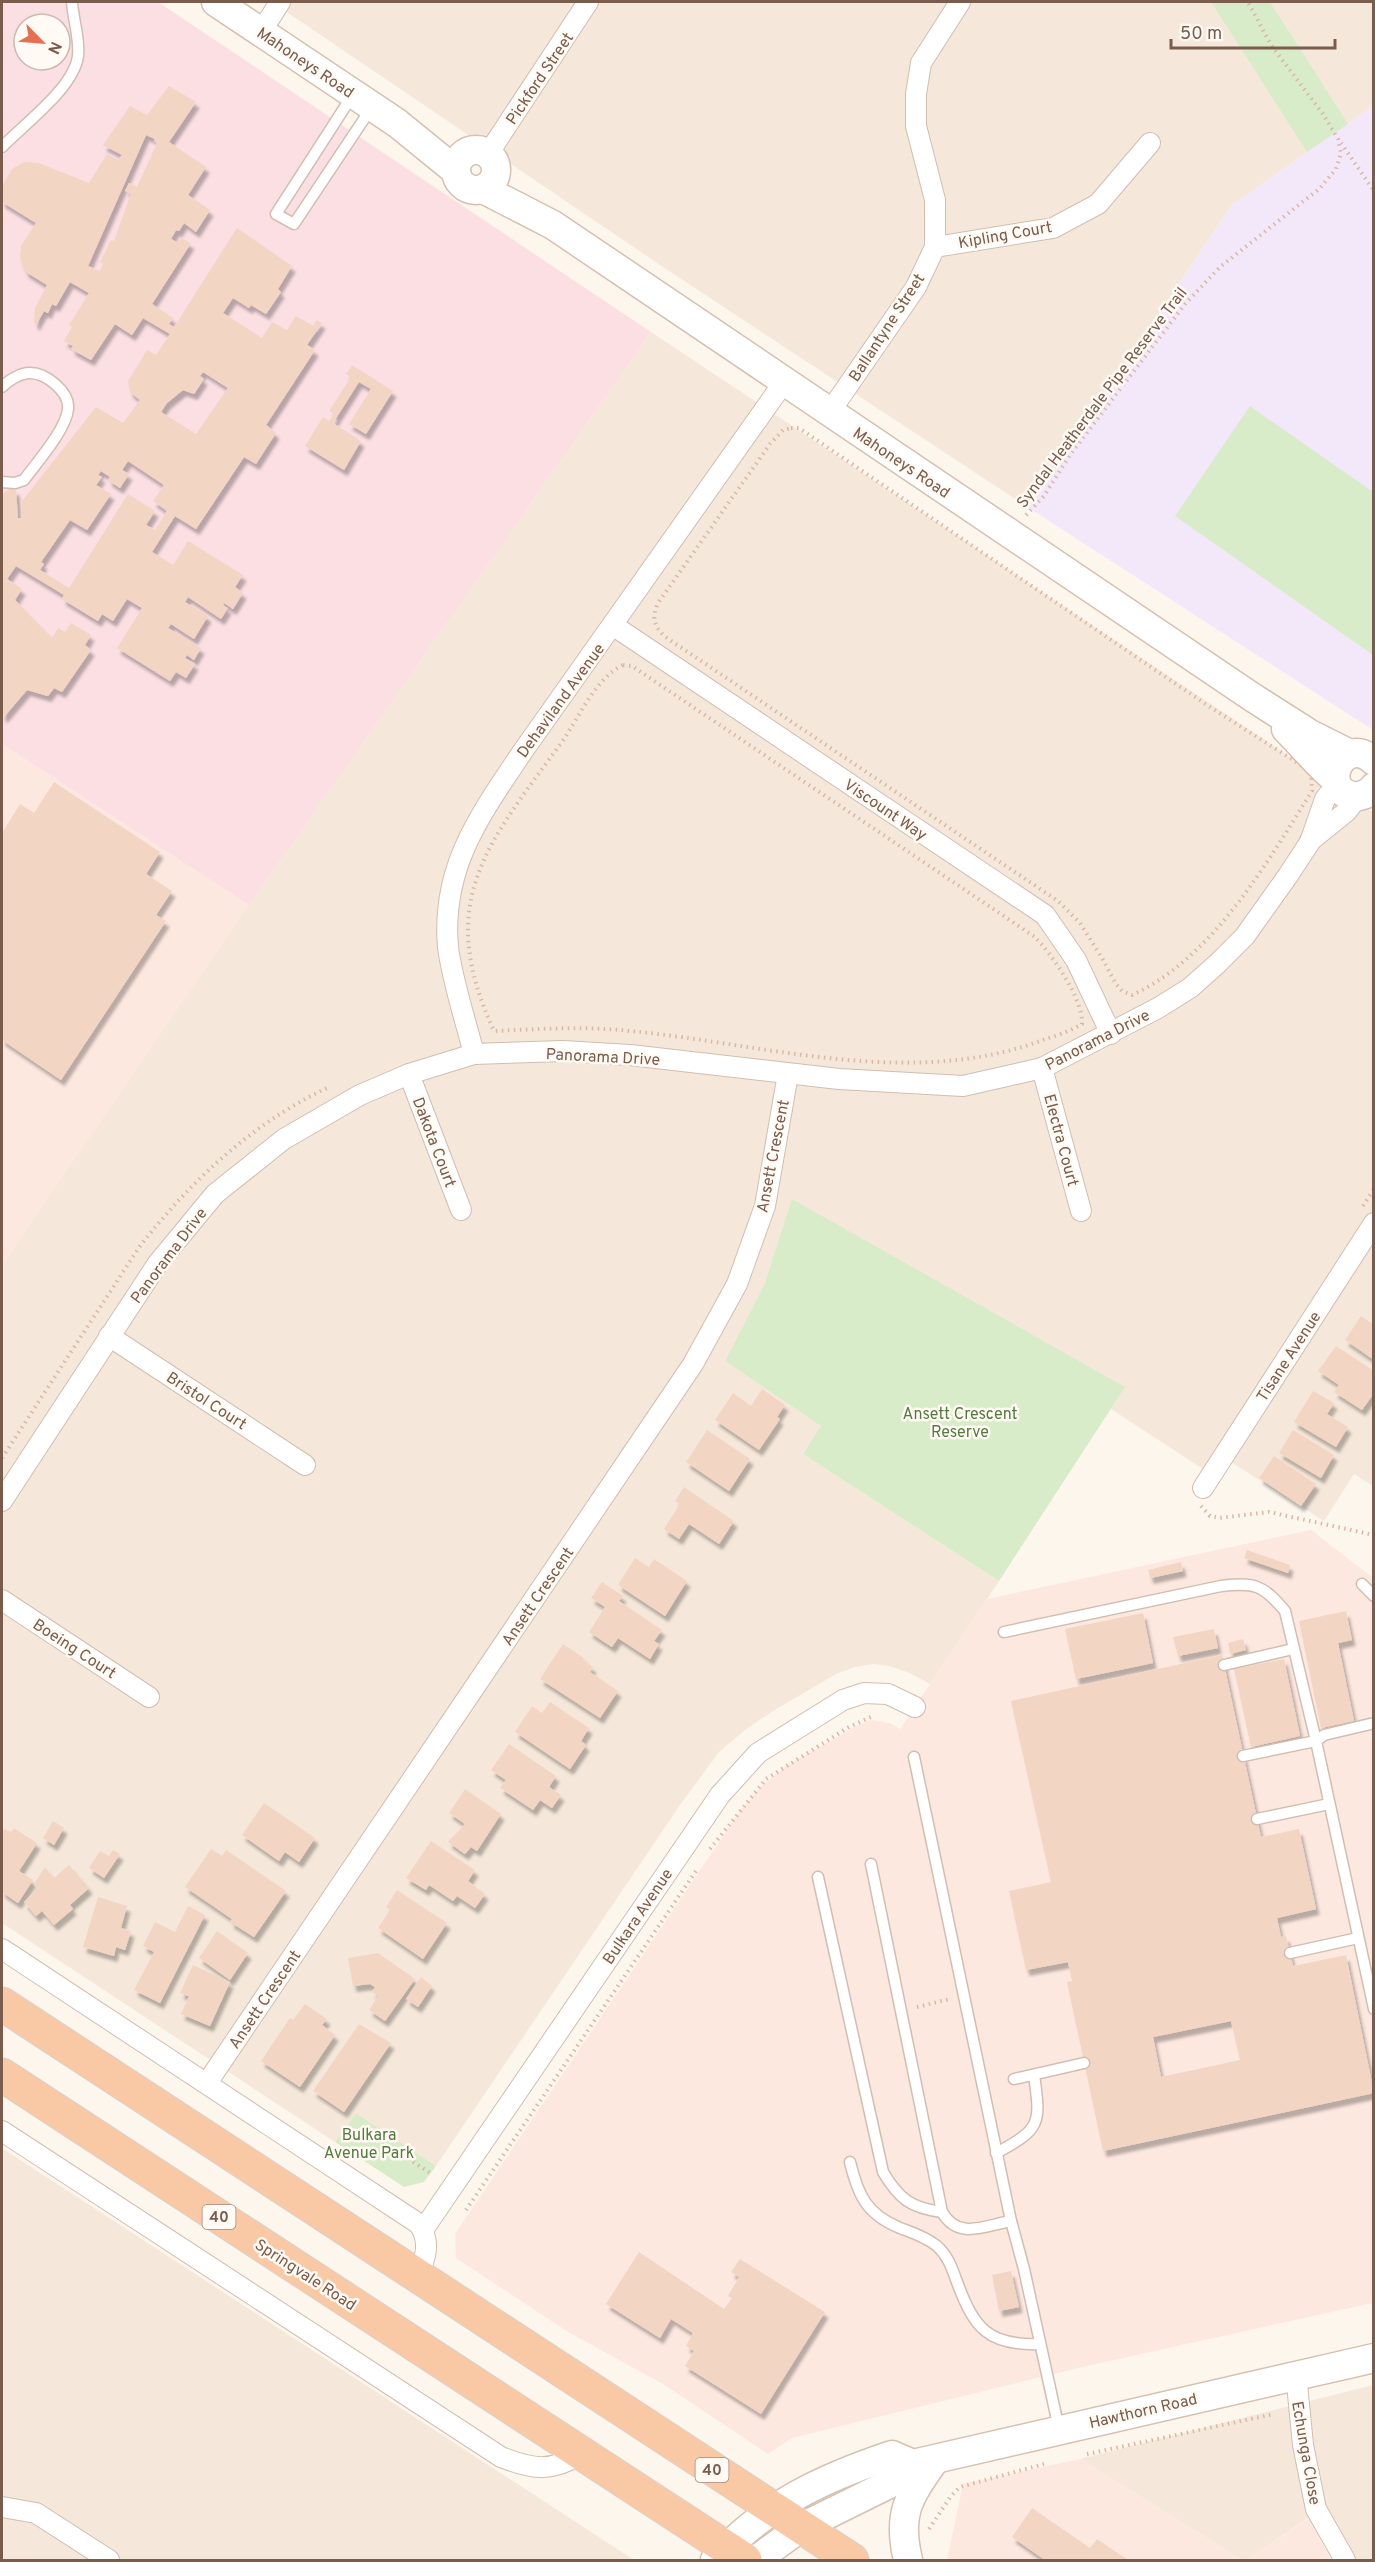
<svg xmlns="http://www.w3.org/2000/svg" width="1375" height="2562" viewBox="0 0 1375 2562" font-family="Overpass,sans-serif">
	<defs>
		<filter id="shadow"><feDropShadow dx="3.5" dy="6" stdDeviation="1.5" flood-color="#0004"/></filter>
	</defs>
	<rect width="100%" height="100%" fill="#fdf6ec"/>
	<!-- residential -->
	<g fill="#f5e8da">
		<polygon points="272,2 1373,2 1373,106 1231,206 1029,508 663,267"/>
		<polygon points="651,332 1373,812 1373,1486 1354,1474 1324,1521 1223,1457 1212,1475 1111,1409 1124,1387 779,1244 765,1283 725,1361 822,1426 803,1454 999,1581 930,1684 910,1673 889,1666 873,1664 855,1667 836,1674 773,1711 745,1730 719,1752 680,1805 436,2166 356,2113 335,2142 2,1923 2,1265 182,1000"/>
		<polygon points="2,2148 634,2560 2,2560"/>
		<polygon points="1373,2385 1373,2560 1334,2560 1308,2518 1247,2560 1242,2560 1080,2459"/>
	</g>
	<!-- commercial -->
	<g fill="#fde8e0">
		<polygon points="2,744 249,905 2,1265"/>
		<polygon points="1311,1530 1373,1578 1373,2303 1086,2366 792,2438 768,2454 663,2384 568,2332 456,2258 455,2234 740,1811 764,1784 786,1766 860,1724 872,1720 890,1723 900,1729 987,1599"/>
		<polygon points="1080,2459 1242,2560 947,2560 963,2484"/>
		<polygon points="1309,2518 1331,2560 1247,2560"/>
	</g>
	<!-- education -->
	<polygon fill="#f3e8fa" points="1373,106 1373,730 1029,508 1231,206"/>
	<!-- medical -->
	<path fill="#fbdfe3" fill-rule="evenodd" d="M2,2H158L651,332L249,905L2,744ZM24,24H60V60H24Z"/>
	<!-- green -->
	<g fill="#d8ecc9">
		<polygon points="1211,2 1270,2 1348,124 1307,152"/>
		<polygon points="1250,406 1373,492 1373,655 1175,516"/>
		<polygon points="792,1199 1125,1387 999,1581 803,1454 821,1426 725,1361 765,1283"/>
		<polygon points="356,2113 436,2166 424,2182 404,2187 335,2142"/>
	</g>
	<!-- building -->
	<g fill="#f3d5c3" fill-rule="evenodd" filter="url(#shadow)">
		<path d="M169,86L196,102L169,142L206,167L188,195L210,210L196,232L184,223L179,231L176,230L171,239L178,243L181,238L191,243L152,304L173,318L169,324L174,327L237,228L292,266L278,289L281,292L266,314L251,305L249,308L233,298L223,313L262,338L272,322L287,330L296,316L313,326L317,320L322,323L307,345L315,350L266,425L276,433L256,464L244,457L196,529L175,516L152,552L173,565L188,541L243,575L235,587L243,593L233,609L224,603L223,605L228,608L221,619L188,597L185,602L208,616L194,639L171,624L168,628L201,648L194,660L187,655L185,658L195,664L186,678L176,672L170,681L117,648L142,608L127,599L113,621L102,614L98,621L62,599L64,595L16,566L7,579L22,589L15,600L52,638L58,628L65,632L71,623L91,635L85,645L91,650L62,692L54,688L48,696L27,690L4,717L2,715V495L10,488L16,490L18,518H21L22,501L96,407L123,423L140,400L130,392L128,381L147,350L156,355L170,334L143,318L132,335L115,324L91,360L71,349L73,346L64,341L72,327L69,325L89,293L70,282L56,306L52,304L48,313L44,311L36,325L34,322L35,308L47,285L26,272L20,259L21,246L36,223L2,202V186L12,169L24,162L39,163L89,183L107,154L118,160L122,155L103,145L130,106L147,115ZM146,135L155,139L154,141L157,143L137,187L129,183L125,191L131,193L114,241L111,240L100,262L103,264L100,271L88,266ZM203,372L228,388L196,434L161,412L167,403L183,390L194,394L204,379L200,376ZM128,461L164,485L153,501L167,511L155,530L146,525L155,511L128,494L69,588L40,570L44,564L41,562L70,520L87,530L111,494L96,485L102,477L98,475L101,471L110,477L108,480L120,488L129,474L122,470Z"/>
		<polygon points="352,365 393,391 366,434 349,424 371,389 359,382 333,423 361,441 344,470 305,446 323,417 329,421 334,414 329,411 351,377 346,374"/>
		<polygon points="54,782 160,852 146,874 172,891 156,915 166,921 61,1080 2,1040 2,833 20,804 34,813"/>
		<polygon points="1361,1316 1374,1325 1374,1360 1345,1340"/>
		<polygon points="1336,1346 1374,1371 1374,1393 1362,1410 1334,1392 1339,1385 1318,1371"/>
		<polygon points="762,1389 785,1405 777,1417 780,1419 759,1450 715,1420 733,1393 751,1406"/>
		<polygon points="1313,1391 1334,1403 1327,1414 1348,1427 1336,1447 1294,1422"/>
		<polygon points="707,1430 750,1459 729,1491 686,1462"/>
		<polygon points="1293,1430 1334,1455 1321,1478 1279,1453"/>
		<polygon points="1274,1456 1316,1484 1301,1506 1259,1478"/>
		<polygon points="684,1487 734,1521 719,1544 689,1524 679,1539 664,1529 680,1504 675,1501"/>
		<polygon points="1247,1550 1290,1565 1288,1573 1244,1558"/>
		<polygon points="635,1558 649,1567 654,1559 687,1581 665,1616 618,1585"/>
		<polygon points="1181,1562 1183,1571 1150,1578 1148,1570"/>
		<polygon points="602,1582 623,1596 619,1601 662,1630 654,1641 659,1644 650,1659 618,1638 612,1647 589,1632 605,1607 591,1598"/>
		<polygon points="1346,1611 1352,1640 1338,1643 1354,1721 1321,1728 1299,1621"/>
		<polygon points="1143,1613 1153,1663 1076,1679 1065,1629"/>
		<polygon points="1214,1629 1218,1648 1178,1656 1173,1637"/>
		<polygon points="1243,1639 1246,1650 1230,1654 1228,1643"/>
		<polygon points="563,1644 584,1658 582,1660 593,1667 590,1672 618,1691 600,1718 540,1679"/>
		<path d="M1222,1655L1261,1837L1299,1829L1316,1909L1277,1918L1281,1937L1286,1936L1293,1966L1346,1955L1374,2093L1103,2151L1067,1982L1072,1981L1068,1962L1026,1970L1009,1891L1051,1882L1011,1701ZM1231,2021L1240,2060L1161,2077L1153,2037Z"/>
		<polygon points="1284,1659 1300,1736 1251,1747 1234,1669"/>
		<polygon points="550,1702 589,1728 581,1741 586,1745 570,1769 515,1732 532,1706 542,1713"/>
		<polygon points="509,1744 556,1776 549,1787 561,1795 552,1808 540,1800 533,1810 500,1788 506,1780 491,1770"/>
		<polygon points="465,1789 501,1814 477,1851 471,1847 465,1854 448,1842 465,1824 449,1813"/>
		<polygon points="264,1803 315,1838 299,1862 285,1852 279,1861 242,1835"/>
		<polygon points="53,1821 64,1828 54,1845 43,1838"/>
		<polygon points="14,1828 37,1843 19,1871 33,1880 18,1903 2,1892 2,1833 4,1829 11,1832"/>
		<polygon points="431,1841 475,1870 468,1881 485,1894 475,1908 457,1896 453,1901 429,1885 426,1890 406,1878"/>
		<polygon points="211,1849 222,1856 226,1850 286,1891 254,1937 230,1922 232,1919 185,1887"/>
		<polygon points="113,1850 120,1854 104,1878 89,1868 100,1851 109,1856"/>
		<polygon points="69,1865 89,1888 70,1905 73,1909 54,1925 42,1911 36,1916 24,1902 38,1889 34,1884 45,1867 54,1878"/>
		<polygon points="397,1890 447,1923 423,1959 378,1928 390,1910 386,1907"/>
		<polygon points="98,1897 127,1906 121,1928 131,1931 125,1950 116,1947 114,1956 83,1947"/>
		<polygon points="188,1906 205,1915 160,2003 134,1990 154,1952 143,1946 155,1922 175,1932"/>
		<polygon points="217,1931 248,1953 230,1980 199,1958"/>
		<polygon points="378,1953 415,1979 385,2021 369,2010 378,1996 372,1992 375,1987 370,1984 353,1986 348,1958"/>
		<polygon points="193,1965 230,1982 210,2026 181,2014 189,1996 180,1993"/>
		<polygon points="421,1977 432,1986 418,2007 406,1999"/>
		<polygon points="305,2004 327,2019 322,2025 335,2035 300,2087 261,2061 290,2018 293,2020"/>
		<polygon points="359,2024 391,2043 344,2112 313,2091"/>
		<polygon points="639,2252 724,2309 732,2298 728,2296 739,2277 731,2272 740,2259 825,2312 761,2414 685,2366 694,2351 686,2346 693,2333 671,2319 660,2338 606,2304"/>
		<polygon points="1011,2271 1019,2307 999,2311 992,2275"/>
		<polygon points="1032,2508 1090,2548 1097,2539 1128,2560 1045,2560 1012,2537"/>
	</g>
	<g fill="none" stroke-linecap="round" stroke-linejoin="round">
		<!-- service casing -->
		<g stroke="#d1beb0" stroke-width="13">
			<g id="service">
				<polyline points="352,96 276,214 294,224 372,107"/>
				<path d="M2,147C23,125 74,88 78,56C80,38 73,20 72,2"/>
				<path d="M2,387C9,380 20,373 30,373C46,373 70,392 68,409C66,430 37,462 24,480L15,483L2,482"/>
				<polyline points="1362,1584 1374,1596"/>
				<path d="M1004,1632L1221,1586C1255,1582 1263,1585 1285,1611L1316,1741L1374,2009"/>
				<polyline points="1224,1665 1293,1649"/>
				<polyline points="1243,1756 1316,1741 1324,1735 1374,1723"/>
				<polyline points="914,1757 1011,2221 1024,2269 1059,2429"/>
				<polyline points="1257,1819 1329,1804"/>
				<path d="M871,1864L942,2212C958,2240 984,2226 1011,2221"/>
				<path d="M818,1877L883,2172C899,2199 911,2208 942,2212"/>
				<polyline points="1290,1953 1358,1938"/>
				<polyline points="1014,2079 1084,2063"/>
				<path d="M996,2153C1041,2129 1041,2124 1034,2075"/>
				<path d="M850,2162C858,2195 866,2214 900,2228C913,2233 926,2237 937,2246C948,2256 952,2268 957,2282C974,2328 988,2346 1040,2344"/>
			</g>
		</g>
		<!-- minor casing -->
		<g stroke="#d1beb0" stroke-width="22">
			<g id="minor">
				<polyline points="261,32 280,2"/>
				<polyline points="488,154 588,2"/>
				<polyline points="935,247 1053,228 1098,204 1150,143"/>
				<polyline points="829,413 916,287 935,247 935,200 916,126 916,94 921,63 960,2"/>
				<polyline points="614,626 1045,915 1076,960 1111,1034"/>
				<polyline points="1310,841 1346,812 1359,796"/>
				<path d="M474,1054C466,1022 452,980 448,947C441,867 480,815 523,751L784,382"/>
				<polyline points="1042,1068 1081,1211"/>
				<polyline points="409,1074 461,1210"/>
				<polyline points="109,1336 305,1465"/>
				<polyline points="1203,1488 1374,1223"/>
				<polyline points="2,1501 158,1263 215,1194 284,1139 360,1095 409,1074 474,1054 563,1051 630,1055 839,1079 963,1086 1042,1068 1158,1008 1190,988 1217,964 1245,936 1287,877 1310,842 1325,799 1337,784"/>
				<polyline points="2,1600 149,1697"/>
				<path d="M2,1949L419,2224C431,2242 426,2258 417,2277"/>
				<polyline points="207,2083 693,1364 737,1284 765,1206 788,1074"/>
				<path d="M2,2131L501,2457C532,2469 551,2473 580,2454"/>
				<polyline points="423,2230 720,1795 758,1753 843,1700 864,1693 888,1694 915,1707"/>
				<polyline points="1296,2374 1303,2445 1316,2509 1345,2560"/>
				<polyline points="2,2507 36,2513 109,2560"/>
			</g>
		</g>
		<!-- secondary casing -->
		<g stroke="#d6c0b0" stroke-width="31">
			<g id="secondary">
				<polyline points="216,2 397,123 456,171"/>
				<circle cx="476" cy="170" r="20"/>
				<polyline points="483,189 553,225 1252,697 1310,734 1350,754"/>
				<path d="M1286,729C1303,746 1317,764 1335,779"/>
				<path d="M1374,761C1342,733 1318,788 1352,796C1361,797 1369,794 1374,787"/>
				<path d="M715,2560C765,2505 823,2478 892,2455L913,2464"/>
				<polyline points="756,2560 800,2528 895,2481 913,2464 1374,2358"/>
				<path d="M908,2560C897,2514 908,2498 934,2461"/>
			</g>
		</g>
		<!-- trunk casing -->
		<g stroke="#dad1cd" stroke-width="35">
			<g id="trunk">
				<polyline points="2,2004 852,2560"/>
				<polyline points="2,2075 745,2560"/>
			</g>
		</g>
		<!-- path -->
		<g stroke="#d9b8a5" stroke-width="4" stroke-dasharray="1.5 4.5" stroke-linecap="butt">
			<polyline points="1341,143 1374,191"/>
			<path d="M791,428H799L827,447L1207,705L1304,767L1311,775L1312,791C1266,864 1213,958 1132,995L1122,991L1116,984L1102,958L1080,923L1058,901L664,636C653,624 652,617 658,603L770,444L783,430Z"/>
			<polyline points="1026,515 1044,496 1070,455 1185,304 1220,267 1319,189 1336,169 1341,153 1338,139 1323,114 1271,45 1248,2"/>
			<path d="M623,665L632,666L1035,937C1052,955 1083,998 1082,1024C1069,1032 1054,1036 1040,1041C909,1089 765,1044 631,1031C585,1026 540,1029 494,1031C433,899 489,843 564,739C579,716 598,676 623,665Z"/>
			<polyline points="1363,1206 1374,1189"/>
			<path d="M2,1458L140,1246C191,1181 251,1124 327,1088"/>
			<polyline points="1201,1506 1210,1516 1219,1518 1269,1512 1374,1535"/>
			<polyline points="710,1849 766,1779 849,1727 873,1716"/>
			<polyline points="917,2007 950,1999"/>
			<polyline points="368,2132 433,2175"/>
			<polyline points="466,2210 698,1868"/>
			<polyline points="1087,2454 1274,2414"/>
			<polyline points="929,2529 951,2496 960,2487 1044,2464"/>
		</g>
		<!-- service -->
		<use href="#service" stroke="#fff" stroke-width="10"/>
		<!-- minor -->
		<use href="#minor" stroke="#fff" stroke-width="20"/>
		<!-- secondary -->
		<use href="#secondary" stroke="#fff" stroke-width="28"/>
		<!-- trunk -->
		<use href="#trunk" stroke="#f9c8a4" stroke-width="33"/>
	</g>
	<g text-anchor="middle" stroke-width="5" stroke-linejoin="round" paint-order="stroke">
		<!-- shield labels -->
		<g fill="#fffaf3" stroke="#a28b7f" stroke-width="1.5">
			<rect x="202.5" y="2205" width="33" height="24" rx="4.5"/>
			<rect x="695.5" y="2458" width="33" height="24" rx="4.5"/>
		</g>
		<g font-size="15" font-weight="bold" fill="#7a5c4d">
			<text x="219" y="2222">40</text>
			<text x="712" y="2475">40</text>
		</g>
		<!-- street labels -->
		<g font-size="16" fill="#7a5c4d" stroke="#fffaf3">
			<text transform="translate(306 62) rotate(34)" y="6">Mahoneys Road</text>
			<text transform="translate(539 78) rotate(-56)" y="6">Pickford Street</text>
			<text transform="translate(1005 234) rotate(-10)" y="6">Kipling Court</text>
			<text transform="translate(886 327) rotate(-57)" y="6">Ballantyne Street</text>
			<text transform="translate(1101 397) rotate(-53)" y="6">Syndal Heatherdale Pipe Reserve Trail</text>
			<text transform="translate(902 462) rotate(34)" y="6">Mahoneys Road</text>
			<text transform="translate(560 700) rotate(-54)" y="6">Dehaviland Avenue</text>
			<text transform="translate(886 809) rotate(34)" y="6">Viscount Way</text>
			<text transform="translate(1097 1039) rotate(-27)" y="6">Panorama Drive</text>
			<text transform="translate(603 1056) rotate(3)" y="6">Panorama Drive</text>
			<text transform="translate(1062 1140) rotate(75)" y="6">Electra Court</text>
			<text transform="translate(435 1142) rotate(69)" y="6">Dakota Court</text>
			<text transform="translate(772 1156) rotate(-79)" y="6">Ansett Crescent</text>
			<text transform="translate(168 1255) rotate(-53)" y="6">Panorama Drive</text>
			<text transform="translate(1288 1356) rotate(-57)" y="6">Tisane Avenue</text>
			<text transform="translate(207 1400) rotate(33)" y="6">Bristol Court</text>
			<text transform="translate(537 1596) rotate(-56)" y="6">Ansett Crescent</text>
			<text transform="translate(75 1648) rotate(33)" y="6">Boeing Court</text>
			<text transform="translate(637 1916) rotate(-56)" y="6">Bulkara Avenue</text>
			<text transform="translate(264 1999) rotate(-56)" y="6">Ansett Crescent</text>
			<text transform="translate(306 2274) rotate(33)" y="6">Springvale Road</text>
			<text transform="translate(1143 2410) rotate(-13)" y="6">Hawthorn Road</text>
			<text transform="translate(1307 2453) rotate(80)" y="6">Echunga Close</text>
		</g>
		<!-- park labels -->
		<g font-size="16" fill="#537a41" stroke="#fffaf3">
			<text x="960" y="1419">Ansett Crescent<tspan x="960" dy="18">Reserve</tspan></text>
			<text x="369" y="2140">Bulkara<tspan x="369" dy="18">Avenue Park</tspan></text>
		</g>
	</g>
	<!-- border -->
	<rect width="1375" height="2562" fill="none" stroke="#7a5c4d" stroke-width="6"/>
	<!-- north arrow -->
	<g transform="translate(42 42) rotate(115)"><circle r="28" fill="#fffaf3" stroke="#cabbb1" stroke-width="1.5"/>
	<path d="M0-4.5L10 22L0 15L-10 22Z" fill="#e76f51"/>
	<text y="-9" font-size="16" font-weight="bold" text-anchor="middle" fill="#7a5c4d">N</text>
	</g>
	<!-- scale -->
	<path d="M1171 39v9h164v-9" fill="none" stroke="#7a5c4d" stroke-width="3"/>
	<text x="1180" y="39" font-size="18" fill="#7a5c4d" stroke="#fffaf3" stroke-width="4.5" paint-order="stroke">50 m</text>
</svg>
